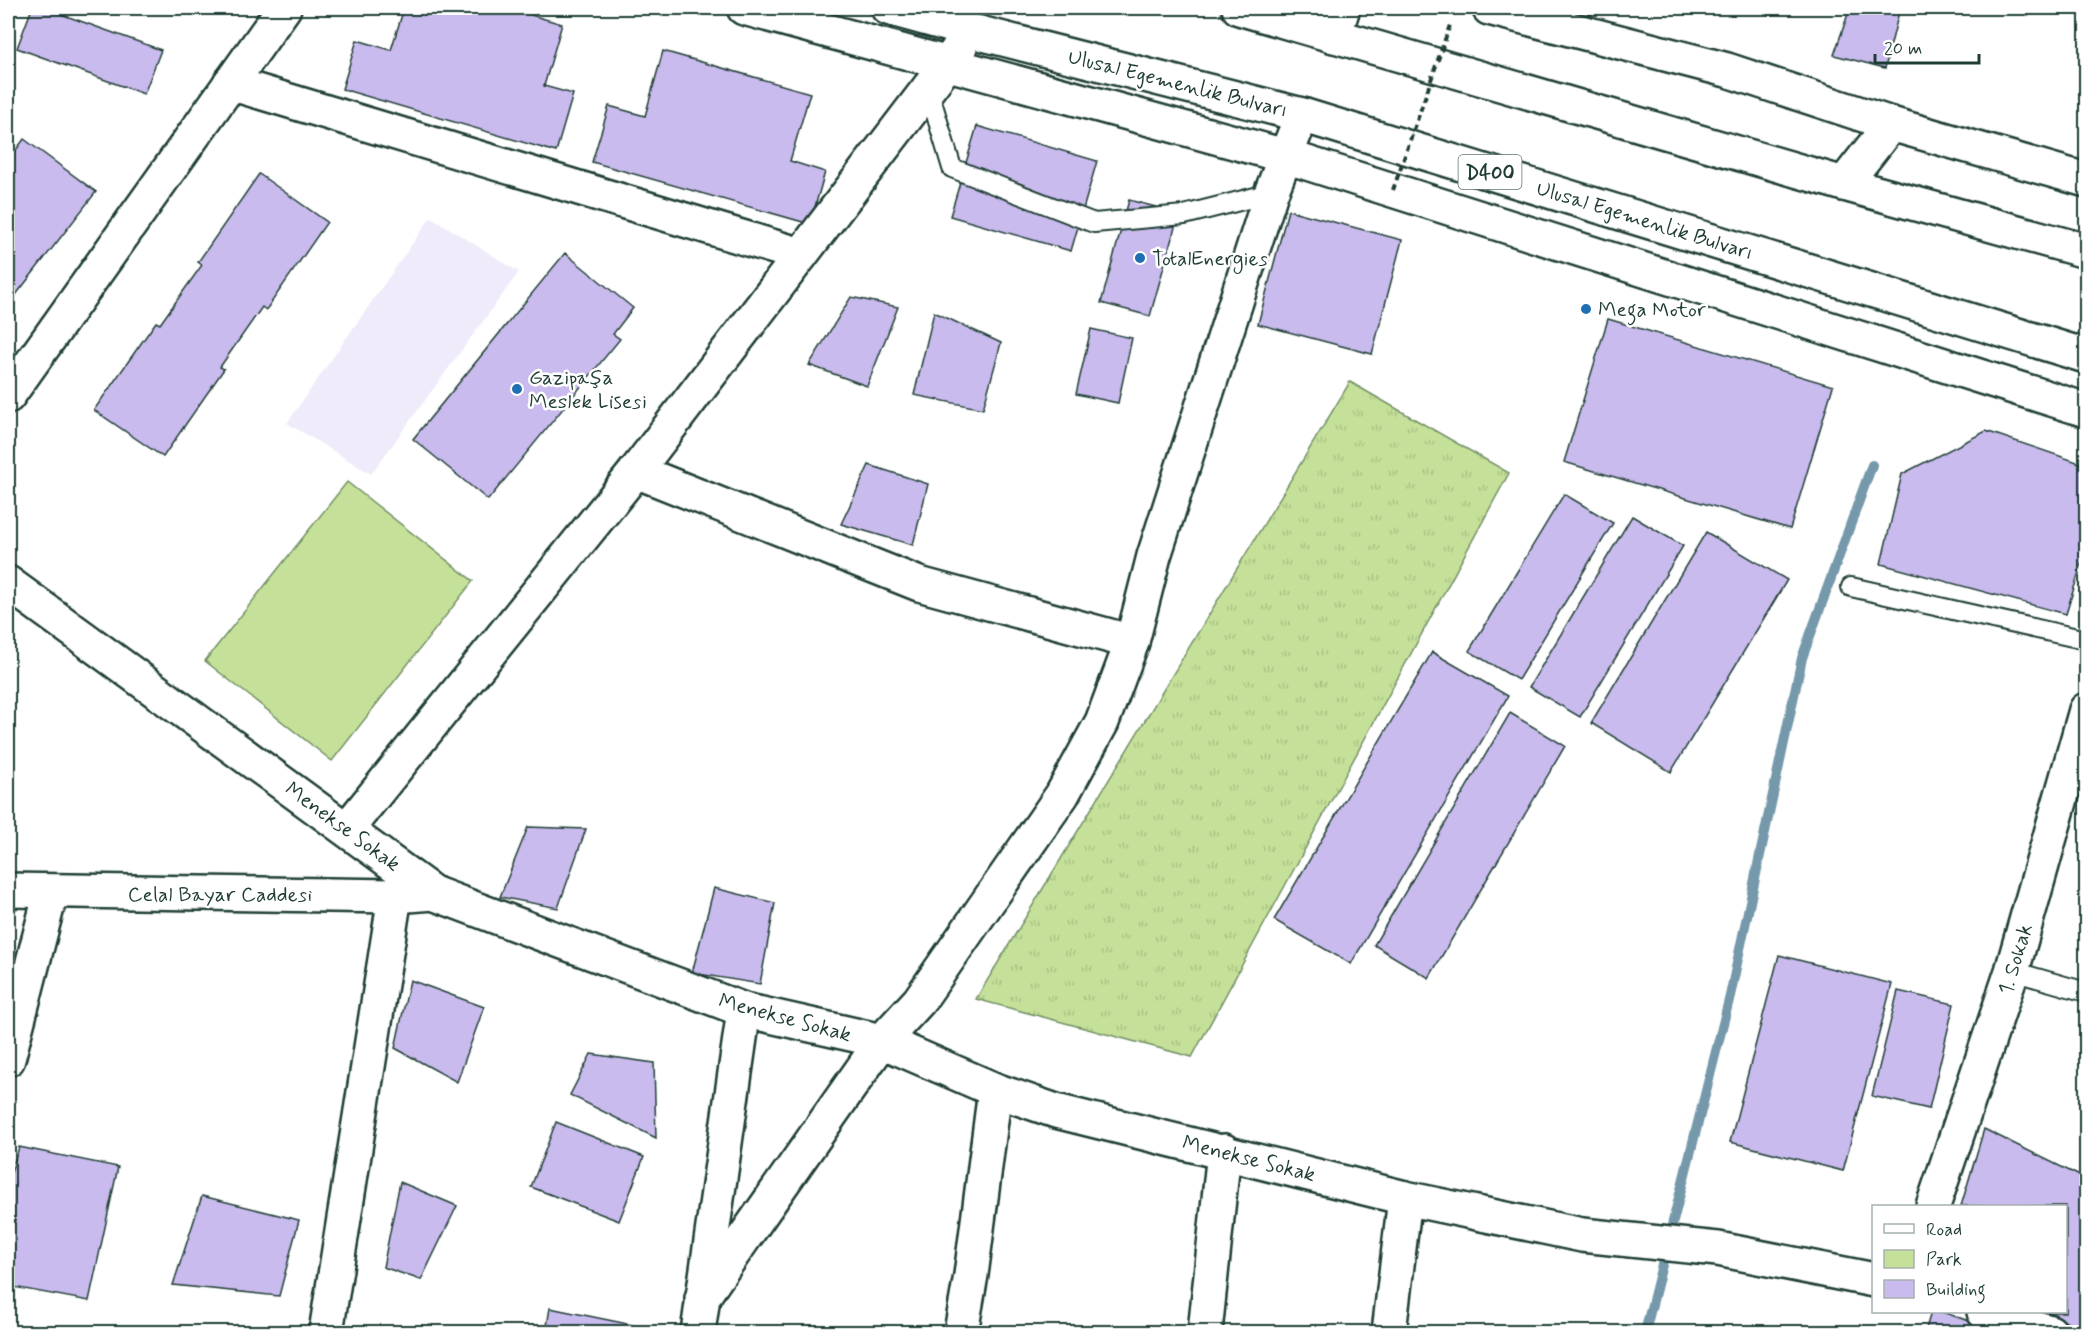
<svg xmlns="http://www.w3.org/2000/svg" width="2094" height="1340" viewBox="0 0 2094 1340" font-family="Mynerve,sans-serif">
	<defs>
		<pattern id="grass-tufts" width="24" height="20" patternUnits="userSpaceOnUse" patternTransform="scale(1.5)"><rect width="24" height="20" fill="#c5e199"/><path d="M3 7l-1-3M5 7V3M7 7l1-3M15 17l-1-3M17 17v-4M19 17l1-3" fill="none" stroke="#a9c284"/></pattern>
	</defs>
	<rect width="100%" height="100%" fill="#fff"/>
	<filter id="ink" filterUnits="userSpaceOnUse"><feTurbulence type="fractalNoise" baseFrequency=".0167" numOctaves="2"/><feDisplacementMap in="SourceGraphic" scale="12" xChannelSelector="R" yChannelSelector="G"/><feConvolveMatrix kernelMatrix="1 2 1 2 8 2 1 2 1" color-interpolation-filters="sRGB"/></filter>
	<g filter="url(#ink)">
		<!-- built -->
		<polygon fill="#efebfa" points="431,217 519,272 371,474 287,423"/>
		<!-- grass -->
		<polygon fill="url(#grass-tufts)" stroke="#728f66" stroke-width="1.5" points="1350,382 1509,473 1192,1057 976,999"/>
		<!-- park -->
		<polygon fill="#c5e199" stroke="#728f66" stroke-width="1.5" points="347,482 473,581 332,761 205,661"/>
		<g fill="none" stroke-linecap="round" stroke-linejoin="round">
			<!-- stream -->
			<polyline stroke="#7599aa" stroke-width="10" points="1645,1332 1730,996 1802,658 1872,465"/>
		</g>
		<!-- building -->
		<g fill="#c9bbed" stroke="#1f3d34" stroke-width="1.5">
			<polygon points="32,8 44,8 161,50 144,94 17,48"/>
			<polygon points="404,8 507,8 562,24 544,86 573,94 556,152 342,89 357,40 391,50"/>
			<polygon points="1523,8 1593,8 1587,27"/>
			<polygon points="1850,8 1900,8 1885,68 1834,55"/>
			<polygon points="663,51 810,93 790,161 825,172 810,224 592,162 609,106 645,116"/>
			<polygon points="977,126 1097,161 1071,251 950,216"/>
			<polygon points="24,139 96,192 8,305 8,161"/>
			<polygon points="259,174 327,222 266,310 262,307 220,367 224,369 163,457 94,410 156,322 160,324 202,265 198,262"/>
			<polygon points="1129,200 1179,213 1150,316 1101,303"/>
			<polygon points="1288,210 1402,240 1372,354 1258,324"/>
			<polygon points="565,253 633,308 613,334 620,339 488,500 413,439"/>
			<polygon points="851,297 898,307 867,386 809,365"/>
			<polygon points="934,312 1001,343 983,409 914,395"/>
			<polygon points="1608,319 1833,386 1790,529 1564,462"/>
			<polygon points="1091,329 1132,338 1118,403 1076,394"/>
			<polygon points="1986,431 2086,465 2086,549 2066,614 1881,564 1902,474"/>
			<polygon points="869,465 928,484 913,545 841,524"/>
			<polygon points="1564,494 1613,523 1518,680 1469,651"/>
			<polygon points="1632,516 1683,546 1580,717 1529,687"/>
			<polygon points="1706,532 1787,580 1671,772 1591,723"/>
			<polygon points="1432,652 1508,696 1351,964 1274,920"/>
			<polygon points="1510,713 1565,746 1429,978 1374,945"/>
			<polygon points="528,827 586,829 558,908 500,897"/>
			<polygon points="714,888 775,903 760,984 692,973"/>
			<polygon points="1779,955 1892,984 1843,1171 1730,1142"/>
			<polygon points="410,980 484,1007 457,1082 395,1048"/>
			<polygon points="1898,991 1954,1004 1929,1109 1872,1096"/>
			<polygon points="591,1054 654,1063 656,1138 570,1095"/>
			<polygon points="556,1122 644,1157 619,1221 531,1187"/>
			<polygon points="1984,1129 2086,1179 2086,1328 2033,1312 2066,1312 2066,1206 1961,1206"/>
			<polygon points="19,1147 118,1167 89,1301 8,1286 8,1182"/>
			<polygon points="400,1182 457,1206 421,1280 383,1267"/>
			<polygon points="202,1196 299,1220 279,1296 173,1285"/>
			<polygon points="550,1308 647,1328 644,1332 546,1332"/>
			<polygon points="1931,1312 1942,1312 2003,1332 1925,1332"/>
		</g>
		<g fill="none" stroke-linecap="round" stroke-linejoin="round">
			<!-- lane casing -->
			<g stroke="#1f3d34" stroke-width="22">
				<g id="lane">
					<polyline points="928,88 952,168 1094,223 1184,215 1271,193"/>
					<polyline points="1851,587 2086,640"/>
					<polyline points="2012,971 2086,992"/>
				</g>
			</g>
			<!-- street casing -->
			<g stroke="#1f3d34" stroke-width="38">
				<g id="street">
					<polyline points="744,8 1285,156 2086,410"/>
					<polyline points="1489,8 1727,70 1891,124"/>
					<polyline points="230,83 801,255"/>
					<polyline points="1844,184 1891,124 2086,180"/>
					<polyline points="8,396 284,8"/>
					<polyline points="636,471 919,584 1132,642"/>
					<polyline points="8,583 433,893 744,1010 882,1041 995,1090 1056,1111 1405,1198 1582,1235 1718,1249 1874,1280"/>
					<polyline points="347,829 636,471 960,47"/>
					<polyline points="8,1059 51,892"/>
					<polyline points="1933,1206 2012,971 2086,710"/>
					<polyline points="702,1298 882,1041 919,1001 1062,795 1102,722 1132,642 1154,556 1271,193 1302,115"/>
					<polyline points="1984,1312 2050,1332"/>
					<polyline points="326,1332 395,896"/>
					<polyline points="698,1332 744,1010"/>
					<polyline points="961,1332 971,1275 995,1090"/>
					<polyline points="1205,1332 1224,1151"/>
					<polyline points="1389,1332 1405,1198"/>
				</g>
			</g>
			<!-- secondary casing -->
			<g stroke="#1f3d34" stroke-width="38">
				<g id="secondary">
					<polyline points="1334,36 1343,8"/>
					<polyline points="8,890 395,896 433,893"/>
				</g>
			</g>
			<!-- highway casing -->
			<g stroke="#1f3d34" stroke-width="38">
				<g id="highway">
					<polyline points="888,8 972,31 1302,115 2086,356"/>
					<polyline points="1239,8 1844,184 2086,251"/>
				</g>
			</g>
			<!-- lane -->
			<use href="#lane" stroke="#fff" stroke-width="18"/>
			<!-- street -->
			<use href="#street" stroke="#fff" stroke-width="33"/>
			<!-- secondary -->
			<use href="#secondary" stroke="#fff" stroke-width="33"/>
			<!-- highway -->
			<use href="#highway" stroke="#fff" stroke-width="33"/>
			<!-- path-bridge -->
			<polyline stroke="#1f3d34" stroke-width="4" stroke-dasharray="6 4.5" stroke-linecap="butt" points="1393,190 1450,25"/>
		</g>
	</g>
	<!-- markers -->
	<g fill="#1f6fb2" stroke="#fff" stroke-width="2">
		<circle cx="1140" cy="258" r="6"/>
		<circle cx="1586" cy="309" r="6"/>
		<circle cx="517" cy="389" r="6"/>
	</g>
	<g text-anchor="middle" stroke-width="5" stroke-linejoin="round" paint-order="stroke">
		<!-- shield labels -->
		<rect fill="#fff" stroke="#627771" stroke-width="1.5" x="1458.5" y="155" width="63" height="34" rx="4.5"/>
		<g font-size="20" font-weight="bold" fill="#1f3d34">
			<text x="1490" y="179">D400</text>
		</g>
		<!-- street labels -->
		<g font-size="21" fill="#1f3d34" stroke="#fff">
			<text transform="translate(1178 83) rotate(14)" y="7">Ulusal Egemenlik Bulvarı</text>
			<text transform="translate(1645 220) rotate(17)" y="7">Ulusal Egemenlik Bulvarı</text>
			<text transform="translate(343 826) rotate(36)" y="7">Menekse Sokak</text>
			<text x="220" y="901">Celal Bayar Caddesi</text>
			<text transform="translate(2015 959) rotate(-73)" y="7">1. Sokak</text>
			<text transform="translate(785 1017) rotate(15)" y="7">Menekse Sokak</text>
			<text transform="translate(1249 1158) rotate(14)" y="7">Menekse Sokak</text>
		</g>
		<!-- poi labels -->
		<g font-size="21" fill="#1f3d34" stroke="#fff" text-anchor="start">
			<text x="1152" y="265">TotalEnergies</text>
			<text x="1598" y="316">Mega Motor</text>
			<text x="529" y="384">Gazipaşa<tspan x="529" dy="24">Meslek Lisesi</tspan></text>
		</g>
	</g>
	<!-- margin -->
	<rect width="2094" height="1340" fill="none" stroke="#fff" stroke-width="30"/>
	<rect x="15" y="15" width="2064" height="1310" fill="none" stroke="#1f3d34" stroke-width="2" filter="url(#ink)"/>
	<!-- legend -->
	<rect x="1872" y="1205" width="195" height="108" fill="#ffffff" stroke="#a5b1ae" stroke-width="1.5"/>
	<rect x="1884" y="1224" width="30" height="9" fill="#ffffff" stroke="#a5b1ae" stroke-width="1.5"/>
	<text x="1926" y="1235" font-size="18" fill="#1f3d34">Road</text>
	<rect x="1884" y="1250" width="30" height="18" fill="#c5e199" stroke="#a5b1ae" stroke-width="1.5"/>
	<text x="1926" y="1265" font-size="18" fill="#1f3d34">Park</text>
	<rect x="1884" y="1280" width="30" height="18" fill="#c9bbed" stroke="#a5b1ae" stroke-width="1.5"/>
	<text x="1926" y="1295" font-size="18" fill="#1f3d34">Building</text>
	<!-- scale -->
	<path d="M1875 54v9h104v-9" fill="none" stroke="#1f3d34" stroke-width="3"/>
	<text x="1884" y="54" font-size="18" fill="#1f3d34" stroke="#ffffff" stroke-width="4.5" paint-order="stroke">20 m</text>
</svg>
